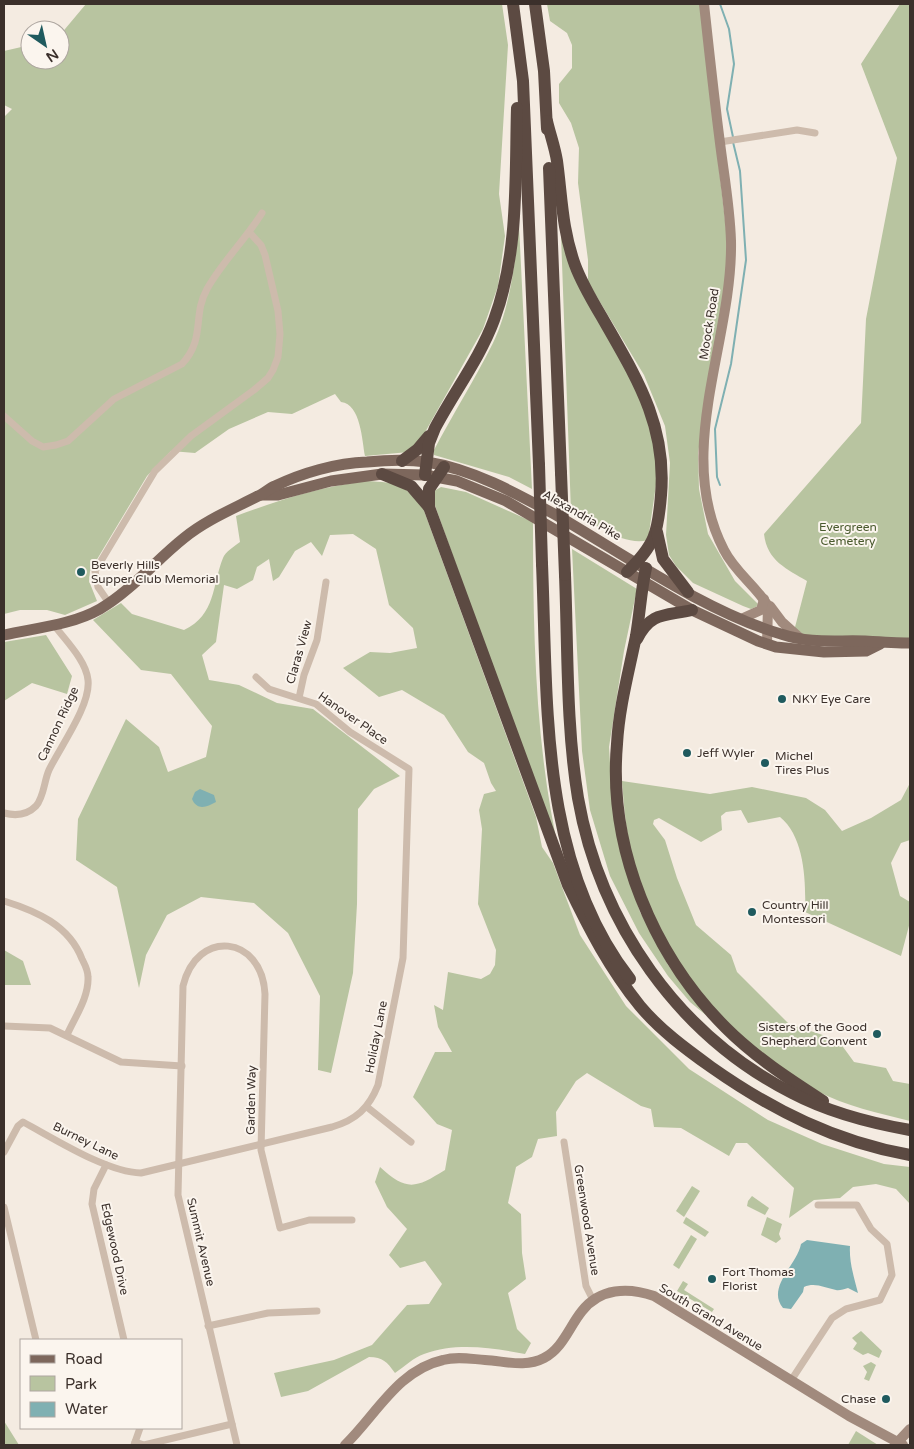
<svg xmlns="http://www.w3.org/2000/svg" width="914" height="1449" viewBox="0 0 914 1449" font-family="'Varela Round',sans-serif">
	<rect width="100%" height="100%" fill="#f4ebe1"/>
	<!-- green -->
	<g fill="#b8c4a0">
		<path d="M86,4H502L508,45L499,194L505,236L498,286L483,329L419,443L409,452L365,456C362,441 361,404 341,402L335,394L292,414L268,412L229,429L195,453L171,451L147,476L90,571L89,581L97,601L65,615L47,610H20L4,614V117L12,109L4,105V51L30,45V60H60V35Z"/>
		<polygon points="547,4 700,4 726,229 727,275 698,453 699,489 708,534 735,581 758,604 756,607 751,609 743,606 693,583 676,566 669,555 666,535 670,463 665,426 644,375 588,282 588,260 578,183 579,148 571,123 559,103 559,84 572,68 572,45 567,33 550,21"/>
		<path d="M900,4H910V643L819,642L794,631L807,581C787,569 767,561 764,534L861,423L866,319L897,158L861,64Z"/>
		<path d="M519,225L532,489L509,477L434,455V450C453,414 475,379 493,343C510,308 515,263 519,225Z"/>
		<path d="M561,235L642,398L653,429L658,471L648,540C624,547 592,522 571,512Z"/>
		<path d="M366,481C400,483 401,482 423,508L536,817L542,847L553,863L580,935L626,1006L689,1069L768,1120L822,1144L884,1164L910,1167V1204L896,1189L876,1184L853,1187L840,1198L814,1200L789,1218L794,1188L747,1143H736L729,1156L681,1128L654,1127L651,1109L641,1106L587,1073L576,1081L556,1112L557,1136L538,1139L532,1157L516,1167L508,1203L521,1214L522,1253L526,1279L508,1293L517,1329L531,1343L525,1354C492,1348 457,1342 424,1354C414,1357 404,1367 395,1373C387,1362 383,1357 369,1357L308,1391L281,1397L274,1373L334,1360L372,1345L407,1305L429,1304L442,1284L425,1261L400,1268L389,1255L407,1229L387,1207L375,1182L380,1167C407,1192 416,1188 445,1170L452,1130L437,1124L413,1097L435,1052H452L438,1027L434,1005L443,1010L448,972L481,979L490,974L495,965L496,950L478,904L482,829L479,810L484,794L496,791L491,783L484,763L468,752L444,715L402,690L379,697L343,668L370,652L390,653L417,648L413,628L389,605L376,549L353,534L330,535L322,556L311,542L295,551L279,577L273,581L269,559L257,567L253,580L237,589L224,585L216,642L202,655L209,680L239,685L277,703L313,709L400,776L374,789L358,809L357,904L353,973L331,1073L318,1070L320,996L288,933L254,903L201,897L167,915L146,955L139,988L117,887L76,860L78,819L126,719L159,747L168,772L206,757L212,726L171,674L141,670L93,620L121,603L132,614L184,630C216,615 212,585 223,558C225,552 235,546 240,542L236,516C279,500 320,487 366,481Z"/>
		<path d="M441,487L466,492L533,522C533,633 535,748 560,856L433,500L434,491Z"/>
		<polygon points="572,549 637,589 624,651 609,747 612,793 622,858 640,912 668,965 707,1016 690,1002 668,976 639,933 610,876 590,810 582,751"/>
		<polygon points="46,635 72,676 67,694 32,683 4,701 4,642"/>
		<path d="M622,781L710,794L752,787L806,798L825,810L842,831L871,818L901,800L910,783V840L901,843L891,863L900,896L910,902V922L901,956L805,912C806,883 805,837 780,817L748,823L741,810L726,812L721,816L722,830L701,842L659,818L654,820L653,824L665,840L677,878L696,925L731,955L737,972L789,1024L838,1040L854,1062L886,1068L893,1081L910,1084V1121C878,1113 846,1106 817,1091C727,1043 658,954 632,856C626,832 624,807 622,781Z"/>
		<polygon points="4,950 23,961 31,985 4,985"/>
		<polygon points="692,1186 700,1191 684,1217 676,1211"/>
		<polygon points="752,1196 769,1208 765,1215 747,1206 748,1201"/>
		<polygon points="686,1217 709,1232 705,1237 683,1223"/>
		<polygon points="767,1217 782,1224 779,1234 781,1239 776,1243 761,1235"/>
		<polygon points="691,1235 697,1239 679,1269 673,1265"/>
		<polygon points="683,1281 688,1284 684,1290 714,1309 712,1312 677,1291"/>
		<polygon points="861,1331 882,1351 879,1358 868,1353 863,1355 853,1349 857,1343 852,1338"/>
		<polygon points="871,1362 876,1365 869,1381 864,1379 867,1372 863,1366"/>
		<polygon points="4,1421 19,1445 4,1445"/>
		<polygon points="856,1431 878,1445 848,1445"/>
	</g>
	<!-- water -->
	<g fill="#7fb0b2">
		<path d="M200,789L214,795L216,802C207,807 197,811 192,799L195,792Z"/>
		<path d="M807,1240L850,1246C849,1262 854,1277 858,1293L848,1288C844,1289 839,1291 836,1290C825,1288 815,1282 804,1287L803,1292L791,1309L783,1308C766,1287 797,1265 801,1244Z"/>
	</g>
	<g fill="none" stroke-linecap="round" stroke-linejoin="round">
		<!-- stream -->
		<g stroke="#7fb0b2" stroke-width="2">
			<polyline points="720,4 729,29 734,64 727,109 733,137"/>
			<polyline points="720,485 717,477 715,429 731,364 746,260 740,171 733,142"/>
		</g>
		<!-- street -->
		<g stroke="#cdbbac" stroke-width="7">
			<polyline points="720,142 797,130 815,133"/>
			<path d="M4,416L32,441L43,447L56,445L68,441L114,399L182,364C206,338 192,316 207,289C222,262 246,239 262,213"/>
			<polyline points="109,603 98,587 95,571 155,471 191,436 254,390 268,378 273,370 278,357 280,334 278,311 265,255 261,245 250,233"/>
			<polyline points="299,698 304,675 317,640 326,582"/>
			<path d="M4,813C15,816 27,815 36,806C44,797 44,781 49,770C60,747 91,705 88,680C86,660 65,640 54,625"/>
			<path d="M4,901C36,911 69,925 82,959C85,965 88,970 88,977C89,997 75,1017 67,1035"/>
			<polyline points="4,1026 50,1028 121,1062 182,1066"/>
			<polyline points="367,1107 411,1142"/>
			<polyline points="564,1142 586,1286 593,1300"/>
			<path d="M4,1152L18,1126L23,1122C55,1139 106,1172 141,1173L332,1127C356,1120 369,1108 378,1085L403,958L409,769L350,732L316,704L269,689L256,677"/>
			<polyline points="106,1165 94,1189 92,1204 124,1340"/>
			<polyline points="4,1207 36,1340"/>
			<polyline points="208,1326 268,1313 317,1311"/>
			<polyline points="792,1379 832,1318 846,1309 880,1300 892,1275 887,1244 871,1229 857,1205 818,1205"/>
			<polyline points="135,1442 144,1445 232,1424"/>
			<polyline points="134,1445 140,1428"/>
			<path d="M237,1445L178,1195L183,986C197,928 262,935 265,994L261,1150L280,1228L309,1220H352"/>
		</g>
		<!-- secondary -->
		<g stroke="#a18a7d" stroke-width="10">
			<path d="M704,4C709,50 714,97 720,143C724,175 730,208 731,241C733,342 673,452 724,550C735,572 756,586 768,606L767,644"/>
			<polyline points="770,606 782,622 801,639"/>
			<polyline points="741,619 761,610 764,599"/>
			<path d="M345,1445C376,1415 398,1370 443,1360C457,1356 471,1359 485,1360C505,1361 525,1368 544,1358C563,1348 569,1327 582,1311C600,1288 628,1287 654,1296L849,1416L903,1445"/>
			<polyline points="895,1445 910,1429"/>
		</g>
		<!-- primary -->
		<g stroke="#7d675c" stroke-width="11">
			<polyline points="261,495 278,495 331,481 382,474 425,475 457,481 506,501 692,610 758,641 776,647 824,652 866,651 880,644"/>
			<path d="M4,635C35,628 72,625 100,609C132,590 155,561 184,538C206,520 233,509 258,496C264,494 269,488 275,486C302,473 336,463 367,462C386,460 407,459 427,462C472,469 516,493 556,515C625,555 706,612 781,634C811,644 835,640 865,641C880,642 895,643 910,643"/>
		</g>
		<!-- highway -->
		<g stroke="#5c4a42" stroke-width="12">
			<polyline points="513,4 523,81 539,465"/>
			<polyline points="535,4 544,71 547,129"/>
			<path d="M547,121C550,134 555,148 557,161C562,198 562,229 575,265C582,284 593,302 603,319C636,377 667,425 661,495C658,533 655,545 627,572"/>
			<polyline points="549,168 561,473"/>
			<polyline points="402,461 418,449 429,436"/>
			<path d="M444,467L429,489V507L568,885C589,929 610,969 640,1006C660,1030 686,1049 711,1067C772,1110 836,1142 910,1155"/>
			<polyline points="382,474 411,486 429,507"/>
			<path d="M425,475L429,443L435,428C454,392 480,358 494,320C519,253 515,178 517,108"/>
			<polyline points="657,532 663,559 688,592"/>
			<path d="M542,564C548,704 539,862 630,979"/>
			<path d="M646,568C641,590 640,613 636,636C629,671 619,707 617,744C608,848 653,955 726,1028C755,1057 789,1079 823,1101"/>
			<path d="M565,575C568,649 566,725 578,798C600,923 678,1035 792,1093C828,1112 870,1123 910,1130"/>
			<path d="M637,639C651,611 666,616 692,610"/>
		</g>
		<!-- highway-bridge -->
		<g stroke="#5c4a42" stroke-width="12">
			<polyline points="539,465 542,564"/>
			<polyline points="561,473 565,575"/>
		</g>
	</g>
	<!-- markers -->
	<g fill="#1f5a5e" stroke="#fbf5ee" stroke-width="2">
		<circle cx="81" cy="572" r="5"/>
		<circle cx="782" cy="699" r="5"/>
		<circle cx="687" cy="753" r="5"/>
		<circle cx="765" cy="763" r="5"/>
		<circle cx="752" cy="912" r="5"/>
		<circle cx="877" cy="1034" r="5"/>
		<circle cx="712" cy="1279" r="5"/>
		<circle cx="886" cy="1399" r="5"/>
	</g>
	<g text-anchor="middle" stroke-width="4" stroke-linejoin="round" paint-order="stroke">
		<!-- street labels -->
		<g font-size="12" fill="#3b302b" stroke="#fbf5ee">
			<text transform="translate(709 324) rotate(-81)" y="4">Moock Road</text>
			<text transform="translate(582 515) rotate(30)" y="4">Alexandria Pike</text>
			<text transform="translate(299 652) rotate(-74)" y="4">Claras View</text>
			<text transform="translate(353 718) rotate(35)" y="4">Hanover Place</text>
			<text transform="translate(58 724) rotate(-65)" y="4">Cannon Ridge</text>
			<text transform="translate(376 1037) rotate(-79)" y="4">Holiday Lane</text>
			<text transform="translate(251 1100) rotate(-89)" y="4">Garden Way</text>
			<text transform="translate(86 1141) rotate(26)" y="4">Burney Lane</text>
			<text transform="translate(587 1220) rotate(81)" y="4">Greenwood Avenue</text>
			<text transform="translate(201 1242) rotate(77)" y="4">Summit Avenue</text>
			<text transform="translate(115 1249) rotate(78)" y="4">Edgewood Drive</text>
			<text transform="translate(711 1317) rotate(31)" y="4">South Grand Avenue</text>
		</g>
		<!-- park labels -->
		<g font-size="12" fill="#4a5a2e" stroke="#fbf5ee">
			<text x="848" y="531">Evergreen<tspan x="848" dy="14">Cemetery</tspan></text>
		</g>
		<!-- poi labels -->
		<g font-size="12" fill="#3b302b" stroke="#fbf5ee" text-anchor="start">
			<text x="91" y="569">Beverly Hills<tspan x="91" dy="14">Supper Club Memorial</tspan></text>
			<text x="792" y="703">NKY Eye Care</text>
			<text x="697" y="757">Jeff Wyler</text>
			<text x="775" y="760">Michel<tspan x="775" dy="14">Tires Plus</tspan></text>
			<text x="762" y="909">Country Hill<tspan x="762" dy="14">Montessori</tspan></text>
			<text x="867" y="1031" text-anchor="end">Sisters of the Good<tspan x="867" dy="14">Shepherd Convent</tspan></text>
			<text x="722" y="1276">Fort Thomas<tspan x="722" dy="14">Florist</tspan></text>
			<text x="876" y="1403" text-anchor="end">Chase</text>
		</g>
	</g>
	<!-- border -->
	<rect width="914" height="1449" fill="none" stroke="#3b302b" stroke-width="10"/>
	<!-- legend -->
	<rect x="20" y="1339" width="162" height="90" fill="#fbf5ee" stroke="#aea6a0"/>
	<rect x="30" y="1355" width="25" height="8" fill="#7d675c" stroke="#aea6a0"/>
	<text x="65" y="1364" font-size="15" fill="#3b302b">Road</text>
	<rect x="30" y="1376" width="25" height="15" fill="#b8c4a0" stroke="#aea6a0"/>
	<text x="65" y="1389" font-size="15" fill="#3b302b">Park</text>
	<rect x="30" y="1402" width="25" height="15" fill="#7fb0b2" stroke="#aea6a0"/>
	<text x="65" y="1414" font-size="15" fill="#3b302b">Water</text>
	<!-- north arrow -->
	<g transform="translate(45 45) rotate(146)"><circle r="24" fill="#fbf5ee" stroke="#aea6a0"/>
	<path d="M0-4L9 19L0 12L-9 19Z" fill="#1f5a5e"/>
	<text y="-8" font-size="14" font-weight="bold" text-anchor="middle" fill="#3b302b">N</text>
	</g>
</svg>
